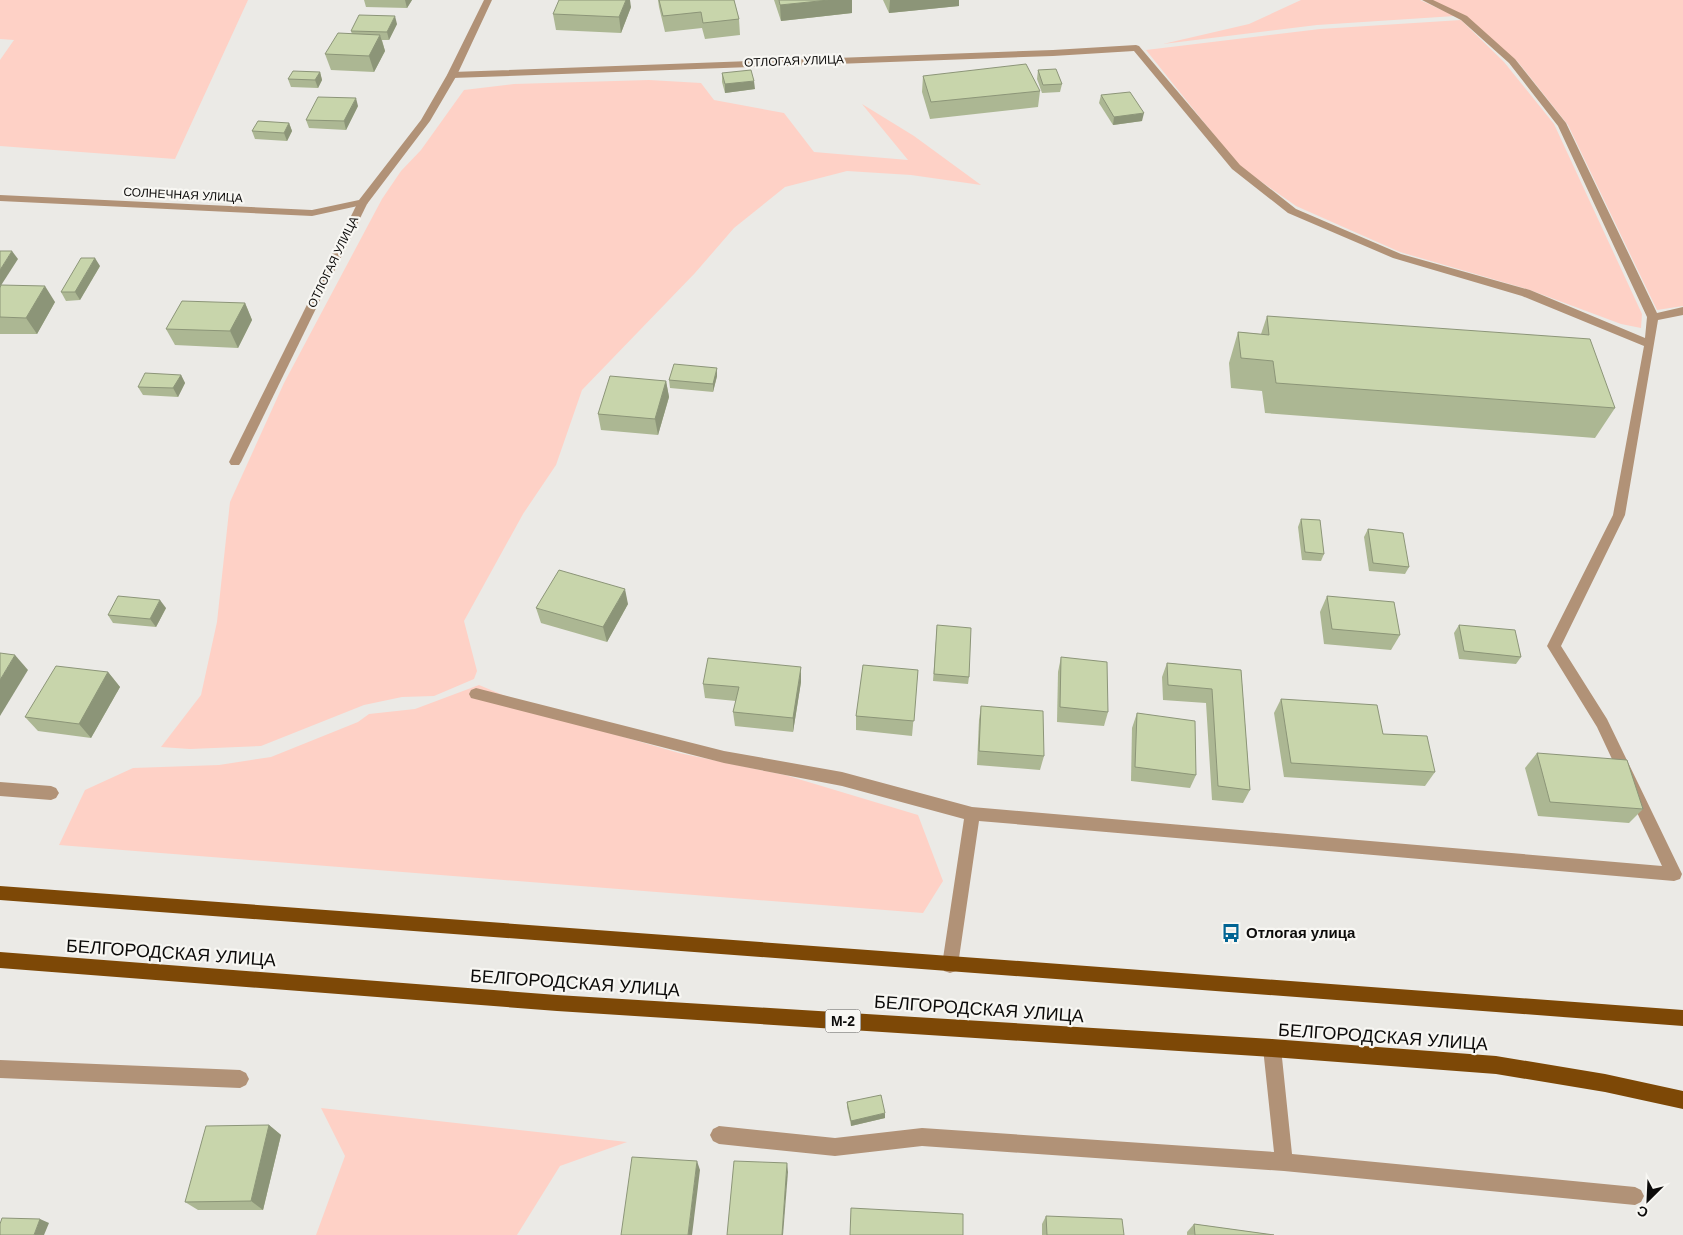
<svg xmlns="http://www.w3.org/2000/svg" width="1683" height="1235" viewBox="0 0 1683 1235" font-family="Helvetica,sans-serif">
	<rect width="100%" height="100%" fill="#ebeae6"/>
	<!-- green -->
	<g fill="#fed1c6">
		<polygon points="0,0 248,0 175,159 0,146 0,60 14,40 0,39"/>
		<polygon points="1301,0 1420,0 1455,16 1317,25 1163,44 1249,24"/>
		<polygon points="1429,0 1683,0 1683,306 1657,310 1568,125 1518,62 1465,17"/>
		<polygon points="1461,20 1504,62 1554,124 1642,314 1641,328 1621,324 1530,290 1400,252 1296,206 1239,166 1146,50 1320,29"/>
		<polygon points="649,80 701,83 714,100 784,113 814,152 908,160 862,104 914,136 981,185 911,175 847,171 785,187 734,228 695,273 582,390 556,465 523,514 464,621 477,671 474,679 434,696 402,697 364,705 261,746 190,749 161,747 201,695 217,622 230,502 284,383 382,199 401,171 421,150 464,90 514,84"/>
		<polygon points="479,685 558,718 679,753 785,775 918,815 943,881 923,913 59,845 85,790 133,768 219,765 271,757 358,722 369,714 415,709"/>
		<polygon points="321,1108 627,1142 560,1166 517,1235 316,1235 345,1156"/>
	</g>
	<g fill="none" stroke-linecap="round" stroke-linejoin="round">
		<!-- service -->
		<g fill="#b19277" fill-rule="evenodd">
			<polygon points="1422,0 1433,0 1467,16 1515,59 1566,123 1657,313 1683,307 1683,315 1658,320 1625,515 1561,646 1607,719 1682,874 1680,879 1674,881 979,821 958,965 956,971 950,973 944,971 942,965 964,819 842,786 724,763 471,698 469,694 471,690 476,688 724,751 842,772 972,807 1662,866 1597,727 1547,646 1613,515 1644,346 1522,296 1393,258 1288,213 1232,169 1134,51 1053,56 452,78 447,75 452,72 1053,50 1136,45 1139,46 1240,165 1296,209 1401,254 1530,290 1645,338 1647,317 1558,126 1509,63 1461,20"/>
			<polygon points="363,199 368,202 241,462 239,465 231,465 229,462 358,202"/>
			<polygon points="0,782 51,786 56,788 59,793 56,798 51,800 0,796"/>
			<polygon points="1272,1039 1278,1042 1281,1048 1292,1154 1635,1187 1641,1190 1644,1196 1641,1202 1635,1205 1284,1171 922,1146 835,1156 719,1144 713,1141 710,1135 713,1129 719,1126 835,1138 922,1128 1274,1152 1263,1048 1266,1042"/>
			<polygon points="0,1060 240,1070 246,1073 249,1079 246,1085 240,1088 0,1078"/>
		</g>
		<!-- minor -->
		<polygon fill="#b19277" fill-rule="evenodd" points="484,0 492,0 457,75 430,121 367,204 312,216 0,201 0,195 312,210 359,200 421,120 447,75"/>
		<!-- primary -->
		<g fill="#7d4806" fill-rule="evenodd">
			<polygon points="0,886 1683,1010 1683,1026 0,900"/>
			<polygon points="0,952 557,995 1272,1039 1496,1056 1605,1074 1683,1091 1683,1109 1605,1092 1496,1074 1272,1057 557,1011 0,968"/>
		</g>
	</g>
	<!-- wall -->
	<g fill="#acb793">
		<polygon points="364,0 412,0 407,8 366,7"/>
		<polygon points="658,0 734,0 739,19 740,35 705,39 702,28 665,32 659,7"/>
		<polygon points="774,0 852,0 852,13 781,21"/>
		<polygon points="883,0 959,0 959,6 889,13"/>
		<polygon points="631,7 621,33 556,30 553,14"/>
		<polygon points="397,24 389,40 382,40 385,51 374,72 331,70 325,54 352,34 351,31"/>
		<polygon points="1038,70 1062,84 1060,92 1042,93 1037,79"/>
		<polygon points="320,72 322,80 318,88 291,87 288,79"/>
		<polygon points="722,73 755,89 725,93 722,82"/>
		<polygon points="923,76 1040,91 1038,107 930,119 922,92"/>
		<polygon points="1101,95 1142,121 1113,125 1099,103"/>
		<polygon points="358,106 346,130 309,128 306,120"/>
		<polygon points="289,123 292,131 287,141 255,139 252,131"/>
		<polygon points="100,266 80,300 66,301 61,292"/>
		<polygon points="0,288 55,302 37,334 0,334"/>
		<polygon points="245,303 252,320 238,348 175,345 166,329"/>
		<polygon points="1267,316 1615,408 1595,438 1265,413 1262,391 1231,388 1229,363 1238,332 1261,334"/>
		<polygon points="181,375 185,383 178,397 143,395 138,387"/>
		<polygon points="717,376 713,392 670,388 669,380"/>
		<polygon points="666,381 669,397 658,435 601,430 598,414"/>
		<polygon points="1301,519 1324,554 1321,561 1302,560 1298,527"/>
		<polygon points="1368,529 1409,567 1405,574 1369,571 1364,537"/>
		<polygon points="1327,596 1400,635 1391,650 1324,644 1320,612"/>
		<polygon points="628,604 607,642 541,623 536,608"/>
		<polygon points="166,608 156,627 113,623 108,615"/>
		<polygon points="937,625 969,677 968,684 933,681"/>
		<polygon points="1459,625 1521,657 1516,664 1459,659 1454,633"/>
		<polygon points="1061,657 1108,712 1104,726 1057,722 1058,672"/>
		<polygon points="1167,663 1241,670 1250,790 1243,803 1212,800 1206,703 1163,700 1162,677"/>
		<polygon points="918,670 912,736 856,730 856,716"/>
		<polygon points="108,672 120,687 91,738 38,731 25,717"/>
		<polygon points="801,682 793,732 735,726 733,712 736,701 705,698 703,684"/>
		<polygon points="1281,699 1383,734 1435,772 1425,786 1284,777 1274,713"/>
		<polygon points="981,706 1044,756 1040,770 977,765 979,720"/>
		<polygon points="1137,713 1196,775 1190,788 1131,781 1132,728"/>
		<polygon points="1537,753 1643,809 1629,823 1538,816 1525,768"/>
		<polygon points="847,1102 885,1118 851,1126 847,1107"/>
		<polygon points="269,1125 281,1135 263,1210 198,1210 185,1202"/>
		<polygon points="1046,1216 1124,1235 1042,1235 1042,1224"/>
		<polygon points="1194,1224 1274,1235 1187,1235 1187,1232"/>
	</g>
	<!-- shaded-wall -->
	<g fill="#8c9578">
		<polygon points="405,0 412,0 407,8"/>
		<polygon points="626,0 630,0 631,7 621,33 619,17"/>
		<polygon points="829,0 852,0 852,13 781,21 780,5"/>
		<polygon points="890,0 959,0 959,6 889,13"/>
		<polygon points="395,16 397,24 389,40 387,32"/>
		<polygon points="380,35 385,51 374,72 369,56"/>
		<polygon points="320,72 322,80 318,88 315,80"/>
		<polygon points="754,81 755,89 725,93 725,84"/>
		<polygon points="356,98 358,106 346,130 344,121"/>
		<polygon points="1144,113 1142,121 1113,125 1114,117"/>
		<polygon points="289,123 292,131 287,141 284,133"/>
		<polygon points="12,251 18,259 0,287 0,270"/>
		<polygon points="95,258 100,266 80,300 75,292"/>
		<polygon points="45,286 55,302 37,334 26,318"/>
		<polygon points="245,303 252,320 238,348 230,331"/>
		<polygon points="717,368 717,376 713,392 713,384"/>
		<polygon points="181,375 185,383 178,397 173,388"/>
		<polygon points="666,381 669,397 658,435 655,419"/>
		<polygon points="625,589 628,604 607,642 603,627"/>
		<polygon points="160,600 166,608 156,627 150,619"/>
		<polygon points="15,655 28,670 0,716 0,680"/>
		<polygon points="801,667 801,682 793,732 793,718"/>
		<polygon points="108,672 120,687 91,738 79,724"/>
		<polygon points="885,1113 885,1118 851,1126 851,1121"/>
		<polygon points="269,1125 281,1135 263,1210 251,1201"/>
		<polygon points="697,1161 700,1170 692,1235 688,1235"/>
		<polygon points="787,1163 788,1172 783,1235 782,1235"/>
		<polygon points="40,1219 49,1223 44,1235 34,1235"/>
	</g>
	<!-- building -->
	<g fill="#c8d5ab" stroke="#8c9578">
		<polygon points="559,0 626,0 619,17 553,14"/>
		<polygon points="659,0 734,0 739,19 703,23 701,12 663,16"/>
		<polygon points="779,0 829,0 780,5"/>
		<polygon points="359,15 395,16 387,32 351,31"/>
		<polygon points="338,33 380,35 369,56 325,54"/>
		<polygon points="1026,64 1040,91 931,102 923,76"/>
		<polygon points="1056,69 1062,84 1043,85 1038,70"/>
		<polygon points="751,70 754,81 725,84 722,73"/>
		<polygon points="293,71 320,72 315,80 288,79"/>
		<polygon points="1130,92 1144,113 1114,117 1101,95"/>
		<polygon points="318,97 356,98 344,121 306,120"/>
		<polygon points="258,121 289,123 284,133 252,131"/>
		<polygon points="0,251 12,251 0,270"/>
		<polygon points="81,258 95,258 75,292 61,292"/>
		<polygon points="1,285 45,286 26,318 0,317 0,288"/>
		<polygon points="182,301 245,303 230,331 166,329"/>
		<polygon points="1267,316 1590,339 1615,408 1276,383 1273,361 1241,358 1238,332 1269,335"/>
		<polygon points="674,364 717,368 713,384 669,380"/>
		<polygon points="145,373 181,375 173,388 138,387"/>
		<polygon points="610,376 666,381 655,419 598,414"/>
		<polygon points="1301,519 1320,520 1324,554 1305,552"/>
		<polygon points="1368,529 1403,533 1409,567 1373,563"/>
		<polygon points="559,570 625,589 603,627 536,608"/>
		<polygon points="118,596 160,600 150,619 108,615"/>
		<polygon points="1327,596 1394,602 1400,635 1332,629"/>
		<polygon points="937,625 971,628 969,677 934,674"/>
		<polygon points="1459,625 1515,630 1521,657 1464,651"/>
		<polygon points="0,653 15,655 0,680"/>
		<polygon points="1061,657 1107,662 1108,712 1060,707"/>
		<polygon points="708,658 801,667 793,718 733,712 739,687 703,684"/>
		<polygon points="1167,663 1241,670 1250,790 1218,786 1212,689 1168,685"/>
		<polygon points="863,665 918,670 914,721 856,716"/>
		<polygon points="56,666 108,672 79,724 25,717"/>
		<polygon points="1281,699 1377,705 1383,734 1427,736 1435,772 1291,763"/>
		<polygon points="981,706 1043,711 1044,756 979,751"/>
		<polygon points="1137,713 1195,721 1196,775 1135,767"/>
		<polygon points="1537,753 1627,760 1643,809 1550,802"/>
		<polygon points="881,1095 885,1113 851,1121 847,1102"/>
		<polygon points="269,1125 251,1201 185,1202 206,1126"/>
		<polygon points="632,1157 697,1161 688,1235 621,1235"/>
		<polygon points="734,1161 787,1163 782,1235 727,1235"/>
		<polygon points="851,1208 963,1214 963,1235 850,1235"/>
		<polygon points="1046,1216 1122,1219 1124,1235 1047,1235"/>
		<polygon points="2,1218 40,1219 34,1235 0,1235 0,1224"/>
		<polygon points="1194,1224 1274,1235 1195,1235"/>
	</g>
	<!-- icons -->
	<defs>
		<g id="bus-bare" transform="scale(1.5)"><path d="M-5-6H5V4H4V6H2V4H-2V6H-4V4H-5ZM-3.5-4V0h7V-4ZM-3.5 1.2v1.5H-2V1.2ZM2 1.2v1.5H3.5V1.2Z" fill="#016493" stroke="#f8f7f3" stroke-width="2.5" paint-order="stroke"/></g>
	</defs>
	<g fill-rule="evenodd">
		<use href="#bus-bare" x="1231" y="933"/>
	</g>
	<g text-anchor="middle" stroke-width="4.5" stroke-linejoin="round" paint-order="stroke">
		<!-- far-street labels -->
		<g font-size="12" fill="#0c0b0a" stroke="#f8f7f3">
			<text transform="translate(794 61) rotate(-2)" y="4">ОТЛОГАЯ УЛИЦА</text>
			<text transform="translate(183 195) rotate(3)" y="4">СОЛНЕЧНАЯ УЛИЦА</text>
			<text transform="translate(333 262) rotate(-64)" y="4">ОТЛОГАЯ УЛИЦА</text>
		</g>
		<!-- shield labels -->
		<rect fill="#f8f7f3" stroke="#535250" stroke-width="1" x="825.5" y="1009.5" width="35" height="23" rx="4"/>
		<g font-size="14" font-weight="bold" fill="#0c0b0a">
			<text x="843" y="1026">М-2</text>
		</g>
		<!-- poi labels -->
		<g font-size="15" font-weight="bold" fill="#0c0b0a" stroke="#f8f7f3" text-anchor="start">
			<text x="1246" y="938">Отлогая улица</text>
		</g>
		<!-- near-street labels -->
		<g font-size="18" fill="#0c0b0a" stroke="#f8f7f3">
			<text transform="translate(171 953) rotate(4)" y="6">БЕЛГОРОДСКАЯ УЛИЦА</text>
			<text transform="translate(575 983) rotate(4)" y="6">БЕЛГОРОДСКАЯ УЛИЦА</text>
			<text transform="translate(979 1009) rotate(4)" y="6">БЕЛГОРОДСКАЯ УЛИЦА</text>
			<text transform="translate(1383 1037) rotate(4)" y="6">БЕЛГОРОДСКАЯ УЛИЦА</text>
		</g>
	</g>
	<!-- north arrow -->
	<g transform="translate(1648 1200) rotate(204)" stroke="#f8f7f3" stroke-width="4" paint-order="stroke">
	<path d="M0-4L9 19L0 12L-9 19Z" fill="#0c0b0a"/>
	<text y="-8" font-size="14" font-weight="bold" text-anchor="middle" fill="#0c0b0a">С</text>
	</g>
</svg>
